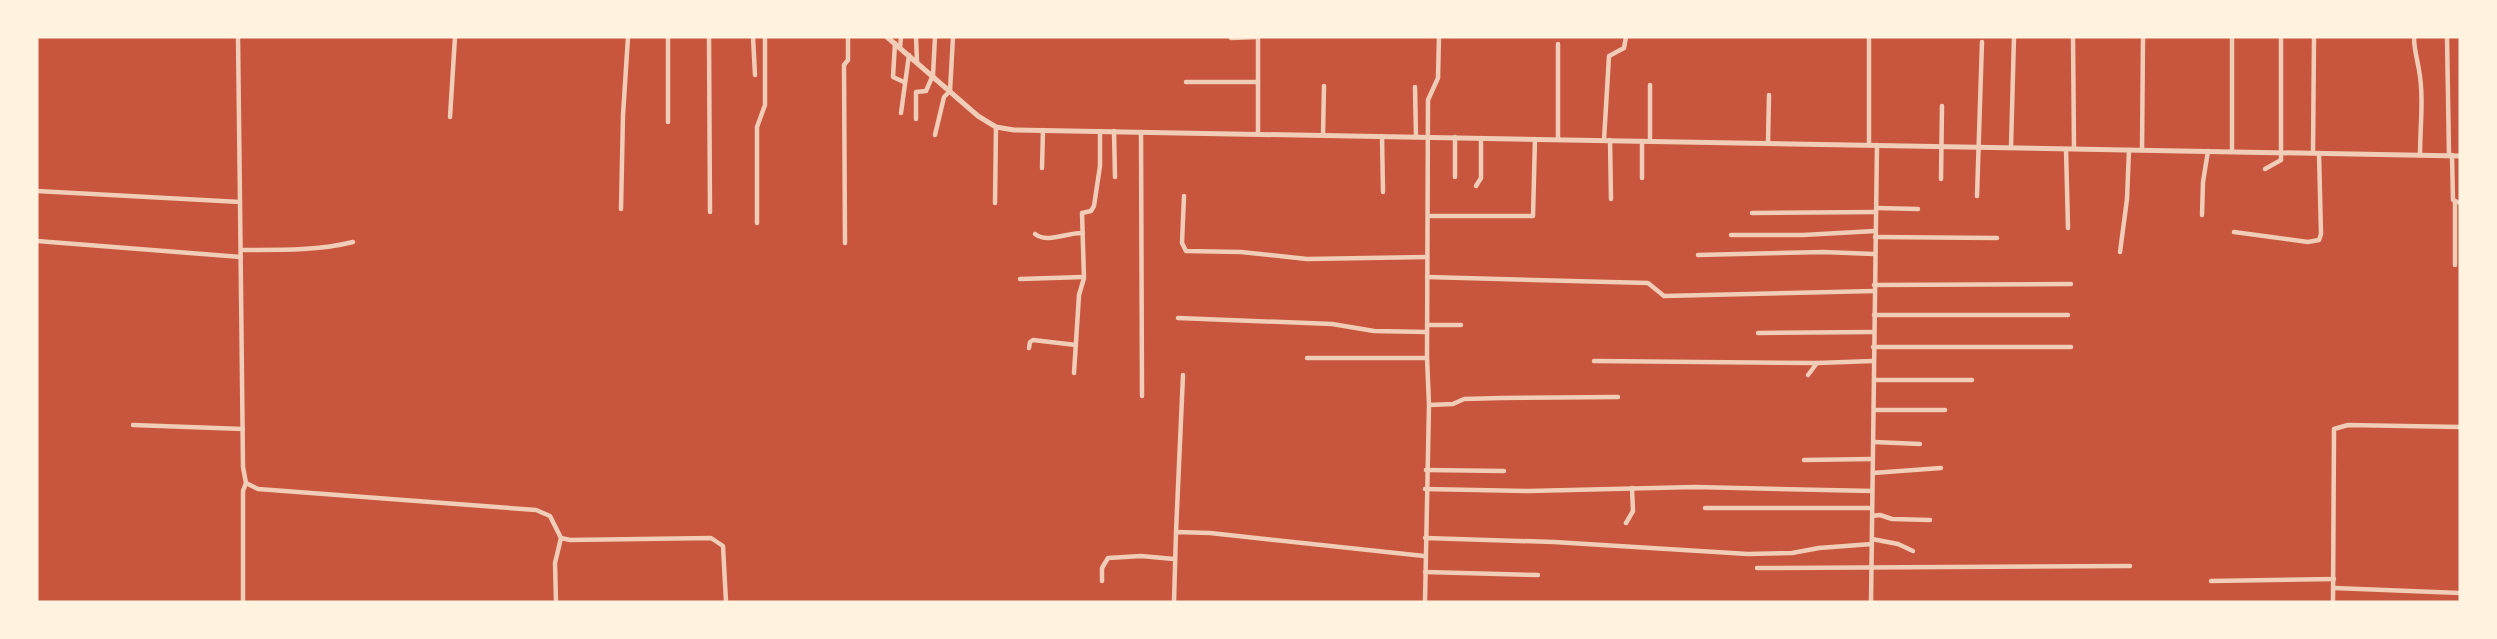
<svg xmlns="http://www.w3.org/2000/svg" width="2497" height="639" viewBox="0 0 2497 639" font-family="Lato,sans-serif">
	<rect width="100%" height="100%" fill="#c8553d"/>
	<g fill="none" stroke-linecap="round" stroke-linejoin="round">
		<!-- minor -->
		<g stroke="#f1ccb7" stroke-width="4.5">
			<polyline points="238,37 240,202"/>
			<polyline points="709,37 710,212"/>
			<polyline points="753,37 755,75"/>
			<polyline points="916,37 917,62"/>
			<polyline points="1258,37 1258,134"/>
			<polyline points="1869,37 1869,145"/>
			<polyline points="2073,37 2074,149"/>
			<path d="M2414,37C2414,49 2417,58 2419,70C2424,97 2420,128 2420,155"/>
			<polyline points="2447,37 2449,155"/>
			<polyline points="1231,38 1258,37"/>
			<polyline points="895,43 893,77 904,82"/>
			<polyline points="1558,44 1558,139"/>
			<polyline points="900,48 901,37"/>
			<polyline points="1186,82 1258,82"/>
			<polyline points="1650,85 1650,141"/>
			<polyline points="1415,87 1416,137"/>
			<polyline points="901,113 909,55"/>
			<polyline points="450,117 455,37"/>
			<polyline points="916,119 916,92 926,91 933,75 935,37"/>
			<polyline points="668,122 668,37"/>
			<polyline points="1114,131 1115,177"/>
			<polyline points="1141,132 1142,396"/>
			<polyline points="935,135 944,97 950,91 953,37"/>
			<polyline points="1323,135 1324,86"/>
			<polyline points="1382,136 1383,192"/>
			<polyline points="1455,137 1455,177"/>
			<polyline points="1604,140 1609,56 1624,48 1626,37"/>
			<polyline points="1610,140 1611,199"/>
			<polyline points="1768,143 1769,95"/>
			<polyline points="2011,147 2014,37"/>
			<polyline points="2066,149 2068,228"/>
			<polyline points="2142,150 2143,37"/>
			<polyline points="2232,151 2232,37"/>
			<polyline points="2313,153 2314,37"/>
			<polyline points="2452,155 2453,200 2460,203"/>
			<polyline points="1042,168 1043,130"/>
			<polyline points="2265,169 2281,160 2281,37"/>
			<polyline points="1642,178 1642,141"/>
			<polyline points="1941,179 1942,106"/>
			<polyline points="1476,186 1481,178 1481,138"/>
			<polyline points="37,191 240,202 243,467 246,483 243,491 243,602"/>
			<polyline points="1184,196 1182,243 1186,251 1241,252 1307,259 1427,257"/>
			<polyline points="1977,196 1982,42"/>
			<polyline points="995,203 996,127"/>
			<polyline points="1876,208 1918,209"/>
			<polyline points="621,209 623,115 628,37"/>
			<polyline points="1752,213 1876,212"/>
			<polyline points="2202,215 2203,182 2208,151"/>
			<polyline points="1429,216 1533,216 1535,139"/>
			<polyline points="757,223 757,127 765,105 765,37"/>
			<polyline points="2234,232 2308,242 2319,240 2321,234 2319,153"/>
			<path d="M1035,234C1048,244 1067,232 1083,233"/>
			<polyline points="1731,235 1803,235 1875,231"/>
			<polyline points="1875,237 1997,238"/>
			<polyline points="37,241 241,257"/>
			<polyline points="845,243 844,65 848,60 848,37"/>
			<path d="M241,250C279,250 317,251 353,242"/>
			<polyline points="2120,252 2127,199 2129,150"/>
			<polyline points="1698,255 1823,252 1874,254"/>
			<polyline points="2455,265 2455,201"/>
			<polyline points="1427,277 1648,283 1664,296 1875,291"/>
			<polyline points="1020,279 1083,277"/>
			<polyline points="1874,285 2071,284"/>
			<polyline points="1874,315 2068,315"/>
			<polyline points="1178,318 1332,324 1374,331 1427,332"/>
			<polyline points="1427,325 1461,325"/>
			<polyline points="1758,333 1873,332"/>
			<polyline points="1873,347 2071,347"/>
			<polyline points="1029,348 1030,342 1033,340 1076,345"/>
			<polyline points="1307,358 1427,358"/>
			<polyline points="1594,361 1817,363"/>
			<polyline points="1074,373 1079,295 1084,278 1082,213 1091,211 1094,206 1100,166 1100,131"/>
			<polyline points="1808,375 1817,363 1873,361"/>
			<polyline points="1874,380 1972,380"/>
			<polyline points="1429,405 1453,404 1464,399 1501,398 1618,397"/>
			<polyline points="1874,410 1945,410"/>
			<polyline points="133,425 243,429"/>
			<polyline points="1874,442 1920,444"/>
			<polyline points="1804,460 1872,459"/>
			<polyline points="1426,470 1504,471"/>
			<polyline points="1873,473 1941,468"/>
			<polyline points="246,483 258,489 536,510 550,516 561,538 570,540 711,538 723,546 726,602"/>
			<polyline points="1425,489 1529,491 1695,487 1872,491"/>
			<polyline points="1705,508 1871,508"/>
			<polyline points="1872,516 1880,515 1892,519 1930,520"/>
			<polyline points="1626,523 1633,511 1632,488"/>
			<polyline points="1176,532 1183,375"/>
			<polyline points="1425,538 1554,542 1748,554 1792,553 1819,548 1872,544"/>
			<polyline points="1872,539 1898,544 1913,551"/>
			<polyline points="1757,568 2130,566"/>
			<polyline points="1425,572 1538,575"/>
			<polyline points="1102,581 1102,568 1108,558 1141,556 1174,559"/>
			<polyline points="2211,581 2334,579"/>
			<polyline points="2334,588 2460,593"/>
			<polyline points="556,602 555,563 561,538"/>
			<polyline points="1174,602 1176,532 1210,533 1424,556"/>
			<polyline points="1425,602 1429,405 1427,358 1428,100 1438,78 1439,37"/>
			<polyline points="1871,602 1877,145"/>
			<polyline points="2333,602 2334,429 2348,425 2460,427"/>
		</g>
		<!-- tertiary -->
		<polyline stroke="#f1ccb7" stroke-width="5" points="887,37 978,116 996,127 1014,130 2460,156"/>
	</g>
	<!-- border -->
	<rect width="2497" height="639" fill="none" stroke="#fff3e0" stroke-width="77"/>
</svg>
